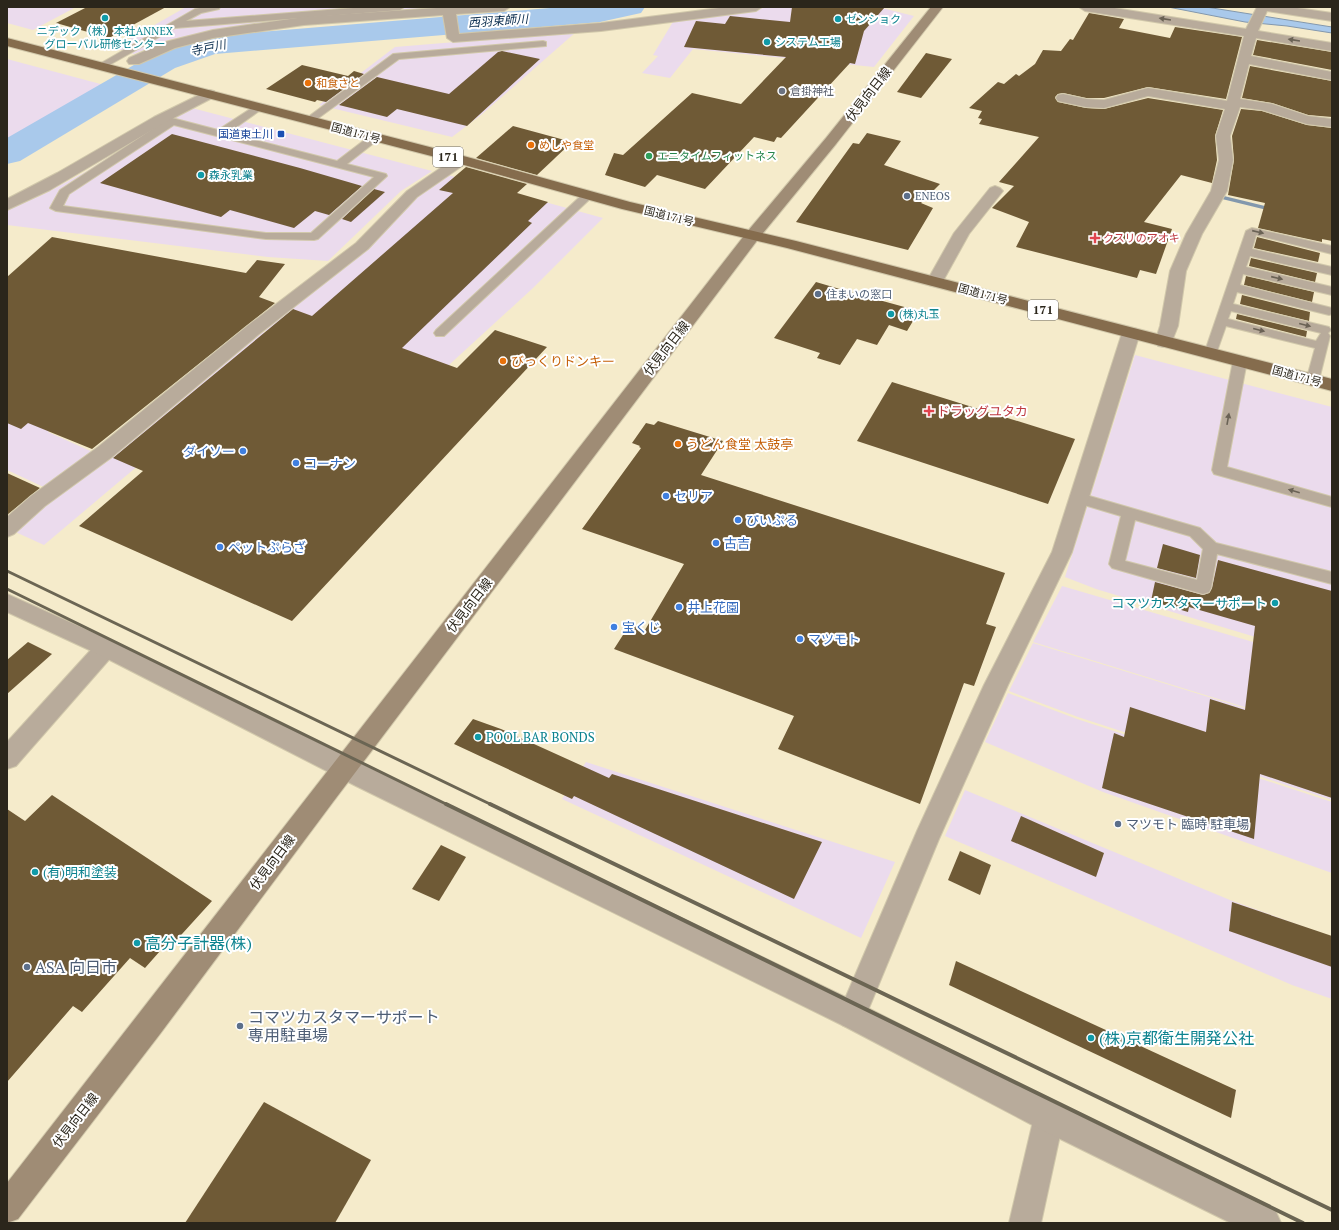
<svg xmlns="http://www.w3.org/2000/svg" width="1339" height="1230" viewBox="0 0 1339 1230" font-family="'PT Serif','Noto Sans JP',serif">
	<rect width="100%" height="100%" fill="#f5ebcb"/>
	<!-- industrial -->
	<g fill="#ebdbed">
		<polygon points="7,7 76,7 33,30 7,23"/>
		<polygon points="186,7 464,7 209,31 169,40 134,54 114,48"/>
		<polygon points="772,7 807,7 800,20 872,35 802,20 808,7 878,7 914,16 874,67 693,49 670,78 642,73 658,56 653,55 674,20"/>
		<polygon points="576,32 481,115 452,137 319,105 395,47"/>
		<polygon points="7,59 108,86 7,145"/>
		<polygon points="192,108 432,171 401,191 328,261 268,257 7,225 7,210 42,195 87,171 170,118"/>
		<polygon points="448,175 603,218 533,288 426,386 382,373 262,330 417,195"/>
		<polygon points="257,330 287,340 44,545 11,530"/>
		<polygon points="7,349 122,374 48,432 95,453 50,490 7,470"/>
		<polygon points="1135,355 1332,407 1332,660 1096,589 1065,577"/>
		<polygon points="1062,586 1332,665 1332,734 1033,642"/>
		<polygon points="1033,643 1332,735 1332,800 1078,717 1009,691"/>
		<polygon points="1008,693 1077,719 1332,802 1332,873 1103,792 985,742"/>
		<polygon points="586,762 895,862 861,938 562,799"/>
		<polygon points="965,790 1230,900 1332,937 1332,999 1292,985 945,836"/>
	</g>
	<!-- water -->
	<polygon fill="#a9c9eb" stroke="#8398ad" points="1168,7 1206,7 1332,27 1332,33 1287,26 1245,22"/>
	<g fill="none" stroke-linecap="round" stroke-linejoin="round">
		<!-- stream -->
		<g fill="#8398ad" fill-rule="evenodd">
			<polygon points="574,7 583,7 603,13 600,15"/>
			<polygon points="1224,196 1277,209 1278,210 1275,212 1222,199 1222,197"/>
		</g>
		<!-- river -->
		<polygon fill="#a9c9eb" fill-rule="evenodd" points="562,7 645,7 641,13 600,22 215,54 175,68 20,161 7,164 7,138 153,54 211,36"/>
	</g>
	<!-- building -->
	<g fill="#6f5a36">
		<polygon points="87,7 166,7 109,38 56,23"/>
		<polygon points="792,7 885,7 864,31 855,64 850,63 781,138 777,137 774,142 754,137 705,189 657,175 645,187 605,175 614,153 623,155 692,93 741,104 786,57 684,47 696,21 725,24 730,16 790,22"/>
		<polygon points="1089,13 1124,19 1119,28 1170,38 1175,27 1242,37 1226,99 1148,87 1104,98 1086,98 1063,93 1058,94 1055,97 1058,102 1086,108 1104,109 1148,98 1223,110 1215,136 1217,160 1212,183 1181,175 1144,222 1172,229 1156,274 1140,270 1137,278 1016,247 1029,222 992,208 1014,186 999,182 1039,137 979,124 982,119 978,118 982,111 969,108 998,82 1004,84 1016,74 1019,76 1035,64 1043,50 1061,51 1070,39 1073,40"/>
		<polygon points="1257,40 1332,52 1332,70 1253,55"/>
		<polygon points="502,51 540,59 467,126 397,109 387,117 339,105 377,77 449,94 498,52"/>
		<polygon points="926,53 952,59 921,98 897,92"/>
		<polygon points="302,65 348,76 354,71 364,74 326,102 317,100 315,102 266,89"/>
		<polygon points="1250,66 1332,81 1332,117 1308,115 1272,103 1242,98"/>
		<polygon points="1241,109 1262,111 1307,125 1332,128 1332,241 1322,239 1322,242 1258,228 1265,203 1228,195 1234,160 1232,136"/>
		<polygon points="513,126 572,142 537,175 476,158"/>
		<polygon points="867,133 901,141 884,165 940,184 921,203 933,208 908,250 796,222 853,143 859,144"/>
		<polygon points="172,134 300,168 362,186 329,215 315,211 294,228 230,210 221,217 100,183"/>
		<polygon points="466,167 527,184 517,193 548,202 528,221 532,223 402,348 457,368 495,330 547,347 292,621 79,526 143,471 113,458 293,309 312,316 453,193 439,190"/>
		<polygon points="374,189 385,192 351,222 342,219"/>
		<polygon points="52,237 246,273 257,260 285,264 259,297 275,303 92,449 28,423 21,429 7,423 7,277"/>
		<polygon points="1257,237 1320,253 1318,262 1254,248"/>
		<polygon points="1251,258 1317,273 1315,282 1249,266"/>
		<polygon points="1246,276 1314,292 1312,302 1244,285"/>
		<polygon points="816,282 850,292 919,311 907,331 889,325 877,345 857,339 840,365 817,358 820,353 774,338"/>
		<polygon points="1242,295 1310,312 1309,321 1240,304"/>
		<polygon points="1237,314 1307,331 1306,337 1236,319"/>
		<polygon points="892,382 1075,439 1048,504 857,441"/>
		<polygon points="658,421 723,441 701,475 1005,573 986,624 996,627 974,686 964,683 920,804 778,749 794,716 614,649 630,624 645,630 684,564 582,529 641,448 639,447 640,446 632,443 646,423 654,425"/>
		<polygon points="7,473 40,488 7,515"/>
		<polygon points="1163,544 1200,555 1196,578 1157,568"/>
		<polygon points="1218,560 1332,591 1332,798 1260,774 1254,839 1102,788 1114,733 1124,737 1130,707 1206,732 1210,699 1245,710 1255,626 1189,607 1188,612 1151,601 1155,582 1203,595 1209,593 1212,588"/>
		<polygon points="28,642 52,654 7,694 7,660"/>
		<polygon points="473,719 501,729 609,778 612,774 822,842 794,899 574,796 572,799 454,744"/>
		<polygon points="52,795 212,901 172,945 168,942 145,968 130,958 82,1012 73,1006 7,1082 7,809 25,821"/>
		<polygon points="1021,816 1104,853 1096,877 1011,841"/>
		<polygon points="441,845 466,857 439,901 412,889"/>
		<polygon points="960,851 991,865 980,895 948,880"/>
		<polygon points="1232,902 1332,936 1332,967 1229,931"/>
		<polygon points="956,961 1236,1090 1231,1118 949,985"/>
		<polygon points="264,1102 371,1160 335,1223 185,1223"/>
	</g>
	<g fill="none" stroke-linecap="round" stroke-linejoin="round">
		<!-- service casing -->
		<g stroke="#d1c8ab" stroke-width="2">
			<g id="service">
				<polygon points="204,7 220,7 219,9 201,13 186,21 366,7 404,7 400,10 175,28 104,68 98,68 96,66 195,9"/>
				<polygon points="543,41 546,42 546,46 399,59 313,122 309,123 304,120 393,54"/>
				<path d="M258,104L263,107L262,109L228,133L337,161L371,135H379L380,137L379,139L347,164L386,174L387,176L318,239L314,240L266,239L56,211L50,208L60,190L168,119L172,118L218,130ZM174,125L374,177L311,233H266L63,206L69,194Z"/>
				<polygon points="588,192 594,195 592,197 444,336 436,336 434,333 436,330 584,193"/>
				<path d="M1252,228L1332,246V254L1256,235L1252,249L1332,267V275L1250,256L1246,267L1332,287V295L1243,274L1240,285L1332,308V314L1329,315L1237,292L1233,304L1329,327L1331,330L1328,333L1330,336L1318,384H1308L1306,381L1315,348L1226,326L1215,357H1205L1204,354L1246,231ZM1231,311L1321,333L1316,341L1228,319Z"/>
				<polygon points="1240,357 1245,358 1247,361 1227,467 1332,497 1332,507 1214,474 1212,470 1233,361 1235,358"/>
				<path d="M1079,493L1200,528L1216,543L1332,572V584L1217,554L1211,588L1209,592L1203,594L1112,568L1109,564L1121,516L1074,502L1072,498L1074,494ZM1135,520L1190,536L1203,549L1197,580L1125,561Z"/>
			</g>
		</g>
		<!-- minor casing -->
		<g stroke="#d1c8ab" stroke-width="2">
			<g id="minor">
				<polygon points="451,7 510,7 504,11 456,14 459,34 601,23 727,7 762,7 756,11 601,31 453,42 447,38 443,15 304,25 213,38 175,48 139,64 129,64 127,61 129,58 165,42 213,30 304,17"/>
				<polygon points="1079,7 1108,7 1246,29 1257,7 1290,7 1332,13 1332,21 1267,11 1258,31 1332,43 1332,51 1256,38 1251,56 1332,72 1332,80 1249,64 1240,99 1272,104 1308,116 1332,119 1332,127 1307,124 1262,110 1240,107 1230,136 1233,160 1227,191 1202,234 1186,271 1178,326 1170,346 1164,347 1158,346 1155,342 1160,326 1170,271 1186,234 1211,191 1219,160 1216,136 1225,109 1148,96 1104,108 1086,107 1058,101 1056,98 1058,95 1063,94 1086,99 1104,100 1148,88 1227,101 1244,36 1085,11"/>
				<polygon points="209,90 214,91 216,94 214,97 164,123 50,190 7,210 7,199 57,173 154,117"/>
				<polygon points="460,157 465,158 467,161 465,164 417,197 368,249 258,335 112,457 45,506 14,534 7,537 7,517 31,496 98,447 246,327 356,243 407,191 455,158"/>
				<polygon points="995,186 1000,188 1003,191 969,234 943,281 941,285 935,286 929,285 927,281 954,233 990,188"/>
				<polygon points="1131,328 1137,329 1140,333 1072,552 1008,685 939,839 862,1025 852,1029 842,1025 838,1015 917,831 984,685 1052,552 1122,333 1125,329"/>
				<polygon points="106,639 114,642 117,648 114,654 16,766 7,769 7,742 98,642"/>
				<polygon points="1049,1102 1060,1106 1064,1117 1041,1223 1009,1223 1034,1117 1038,1106"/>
			</g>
		</g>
		<!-- tertiary casing -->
		<g stroke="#d1c8ab" stroke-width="2">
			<polygon id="tertiary" points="7,594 114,642 374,770 862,1005 1060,1106 1276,1212 1281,1223 1231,1223 1038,1128 842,1025 356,786 98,654 7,612"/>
		</g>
		<!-- secondary casing -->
		<g stroke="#d1c8ab" stroke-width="2">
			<polygon id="secondary" points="931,7 943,7 836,144 759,238 333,802 160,1034 18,1219 7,1223 7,1183 747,232 826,138"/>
		</g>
		<!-- trunk casing -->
		<g stroke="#d1c8ab" stroke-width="2">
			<polygon id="trunk" points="7,38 449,152 630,202 796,241 1332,379 1332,391 787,248 622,209 439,158 7,46"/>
		</g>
		<!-- service -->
		<use href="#service" fill="#b8ab9b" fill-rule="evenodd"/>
		<!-- minor -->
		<use href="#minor" fill="#b8ab9b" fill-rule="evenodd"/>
		<!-- tertiary -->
		<use href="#tertiary" fill="#b8ab9b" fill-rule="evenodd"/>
		<!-- secondary -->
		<use href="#secondary" fill="#9f8c75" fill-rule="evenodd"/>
		<!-- trunk -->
		<use href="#trunk" fill="#856c4d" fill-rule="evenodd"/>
		<!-- rail-far1 -->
		<g stroke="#6b6553" stroke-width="3">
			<polyline points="7,571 492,805"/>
			<polyline points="7,589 448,805"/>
		</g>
		<!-- rail -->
		<g stroke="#6b6553" stroke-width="4">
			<polyline points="446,804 1303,1223"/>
			<polyline points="490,804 1332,1210"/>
		</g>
	</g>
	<!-- one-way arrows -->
	<defs><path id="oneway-solid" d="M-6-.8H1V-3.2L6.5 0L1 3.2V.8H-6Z"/></defs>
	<g fill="#6a6255">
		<use href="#oneway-solid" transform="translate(1165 19) rotate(-171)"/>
		<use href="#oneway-solid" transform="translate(1294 40) rotate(-171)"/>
		<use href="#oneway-solid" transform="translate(1258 232) rotate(13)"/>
		<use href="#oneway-solid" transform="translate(1277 278) rotate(13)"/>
		<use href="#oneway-solid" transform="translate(1305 325) rotate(14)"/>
		<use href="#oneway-solid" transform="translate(1259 330) rotate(14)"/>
		<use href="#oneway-solid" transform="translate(1228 419) rotate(-80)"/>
		<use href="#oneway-solid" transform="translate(1294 491) rotate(-164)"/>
	</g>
	<!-- markers -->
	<g fill="#0f9aa8" stroke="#fff" stroke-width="1.5">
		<circle cx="105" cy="18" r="4"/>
		<circle cx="838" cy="19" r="4"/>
		<circle cx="767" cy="42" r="4"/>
		<circle cx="201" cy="175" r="4"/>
		<circle cx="891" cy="314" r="4"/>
		<circle cx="1275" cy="603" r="4"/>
		<circle cx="478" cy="737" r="4"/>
		<circle cx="35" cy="872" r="4"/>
		<circle cx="137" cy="943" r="4"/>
		<circle cx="1091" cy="1038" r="4"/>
	</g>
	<g fill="#e8710a" stroke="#fff" stroke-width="1.5">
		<circle cx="308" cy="83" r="4"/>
		<circle cx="531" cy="145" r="4"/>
		<circle cx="503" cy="361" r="4"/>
		<circle cx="678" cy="444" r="4"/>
	</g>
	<circle fill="#6b7280" stroke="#fff" stroke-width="1.5" cx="782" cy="91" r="4"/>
	<rect fill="#1a4fb4" stroke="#fff" stroke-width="1.5" x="277" y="130" width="8" height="8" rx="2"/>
	<circle fill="#2e9e5b" stroke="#fff" stroke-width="1.5" cx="649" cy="156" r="4"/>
	<g fill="#5c6f8a" stroke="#fff" stroke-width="1.5">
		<circle cx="907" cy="196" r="4"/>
		<circle cx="818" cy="294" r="4"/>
		<circle cx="1118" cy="824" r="4"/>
		<circle cx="27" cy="967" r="4"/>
		<circle cx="240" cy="1026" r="4"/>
	</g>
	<g fill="#e0444e" stroke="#fff" stroke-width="1.5">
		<path d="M1093 232h4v4h4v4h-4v4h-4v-4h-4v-4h4z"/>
		<path d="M927 405h4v4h4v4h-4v4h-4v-4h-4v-4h4z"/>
	</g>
	<g fill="#3f7fe0" stroke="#fff" stroke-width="1.5">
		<circle cx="243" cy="451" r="4"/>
		<circle cx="296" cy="463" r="4"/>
		<circle cx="666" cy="496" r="4"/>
		<circle cx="738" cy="520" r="4"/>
		<circle cx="716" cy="543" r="4"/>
		<circle cx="220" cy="547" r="4"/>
		<circle cx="679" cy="607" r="4"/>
		<circle cx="614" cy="627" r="4"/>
		<circle cx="800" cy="639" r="4"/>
	</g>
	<g text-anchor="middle" stroke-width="4" stroke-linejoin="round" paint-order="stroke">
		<!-- far-culture labels -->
		<g font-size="11" fill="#0d838f" stroke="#fff" text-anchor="start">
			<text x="846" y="23">ゼンショク</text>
			<text x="105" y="35" text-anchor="middle">ニデック（株）本社ANNEX<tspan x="105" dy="13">グローバル研修センター</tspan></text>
			<text x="775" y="46">システム工場</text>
			<text x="209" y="179">森永乳業</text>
			<text x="899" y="318">(株)丸玉</text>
		</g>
		<!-- far-food labels -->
		<g font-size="11" fill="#c56008" stroke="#fff" text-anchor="start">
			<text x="316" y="87">和食さと</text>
			<text x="539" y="149">めしや食堂</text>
		</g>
		<!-- far-worship labels -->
		<g font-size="11" fill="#5b616d" stroke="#fff" text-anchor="start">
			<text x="790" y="95">倉掛神社</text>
		</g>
		<!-- far-street labels -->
		<g font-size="11" fill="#2b261b" stroke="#fff">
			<text transform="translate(356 133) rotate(15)" y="4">国道171号</text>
			<text transform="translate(669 216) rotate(14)" y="4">国道171号</text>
			<text transform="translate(983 294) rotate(15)" y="4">国道171号</text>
			<text transform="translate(1297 376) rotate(15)" y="4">国道171号</text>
		</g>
		<!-- far-transit labels -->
		<g font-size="11" fill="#164399" stroke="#fff" text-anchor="end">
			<text x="273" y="138">国道東土川</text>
		</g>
		<!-- far-leisure labels -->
		<g font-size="11" fill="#27864d" stroke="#fff" text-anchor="start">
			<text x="657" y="160">エニタイムフィットネス</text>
		</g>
		<!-- far-service labels -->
		<g font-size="11" fill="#4e5e75" stroke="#fff" text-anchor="start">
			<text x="915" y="200">ENEOS</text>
			<text x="826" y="298">住まいの窓口</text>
		</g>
		<!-- far-health labels -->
		<g font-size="11" fill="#be3a42" stroke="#fff" text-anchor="start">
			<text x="1103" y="242">クスリのアオキ</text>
		</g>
		<!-- far-water labels -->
		<g font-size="12" font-style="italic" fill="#0a2d4e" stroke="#fff">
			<text transform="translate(498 21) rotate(-4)" y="4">西羽束師川</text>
			<text transform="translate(208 48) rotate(-12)" y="4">寺戸川</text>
		</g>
		<!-- shield labels -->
		<g fill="#fff" stroke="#6b675f" stroke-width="1">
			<rect x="433" y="147" width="30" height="20" rx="3"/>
			<rect x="1028" y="300" width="30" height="20" rx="3"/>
		</g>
		<g font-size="12" font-weight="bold" fill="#2b261b">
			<text x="448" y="161">171</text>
			<text x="1043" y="314">171</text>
		</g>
		<!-- street labels -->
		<g font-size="13" fill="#2b261b" stroke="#fff">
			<text transform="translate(868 94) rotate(-52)" y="5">伏見向日線</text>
			<text transform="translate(666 348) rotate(-52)" y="5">伏見向日線</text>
			<text transform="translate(469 605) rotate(-52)" y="5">伏見向日線</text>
			<text transform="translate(272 862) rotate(-53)" y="5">伏見向日線</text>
			<text transform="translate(75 1120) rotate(-52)" y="5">伏見向日線</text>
		</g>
		<!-- food labels -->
		<g font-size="13" fill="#c56008" stroke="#fff" text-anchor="start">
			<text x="511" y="366">びっくりドンキー</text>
			<text x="686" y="449">うどん食堂 太鼓亭</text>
		</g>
		<!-- health labels -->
		<g font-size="13" fill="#be3a42" stroke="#fff" text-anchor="start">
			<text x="937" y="416">ドラッグユタカ</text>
		</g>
		<!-- shop labels -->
		<g font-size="13" fill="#366cbe" stroke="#fff" text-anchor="start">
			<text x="235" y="456" text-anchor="end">ダイソー</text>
			<text x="304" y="468">コーナン</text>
			<text x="674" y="501">セリア</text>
			<text x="746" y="525">ぴいぷる</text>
			<text x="724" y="548">古吉</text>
			<text x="228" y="552">ペットぷらざ</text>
			<text x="687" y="612">井上花園</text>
			<text x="622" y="632">宝くじ</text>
			<text x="808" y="644">マツモト</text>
		</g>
		<!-- culture labels -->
		<g font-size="13" fill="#0d838f" stroke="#fff" text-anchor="start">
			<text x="1267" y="608" text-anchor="end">コマツカスタマーサポート</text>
			<text x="486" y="742">POOL BAR BONDS</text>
			<text x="43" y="877">(有)明和塗装</text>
		</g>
		<!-- service labels -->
		<g font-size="13" fill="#4e5e75" stroke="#fff" text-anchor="start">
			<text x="1126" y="829">マツモト 臨時 駐車場</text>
		</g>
		<!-- near-culture labels -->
		<g font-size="16" fill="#0d838f" stroke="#fff" text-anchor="start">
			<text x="145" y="949">高分子計器(株)</text>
			<text x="1099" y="1044">(株)京都衛生開発公社</text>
		</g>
		<!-- near-service labels -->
		<g font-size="16" fill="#4e5e75" stroke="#fff" text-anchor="start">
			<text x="35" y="973">ASA 向日市</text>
			<text x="248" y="1023">コマツカスタマーサポート<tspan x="248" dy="18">専用駐車場</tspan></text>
		</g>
	</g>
	<!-- border -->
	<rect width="1339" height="1230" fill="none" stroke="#2b261b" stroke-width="16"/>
</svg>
